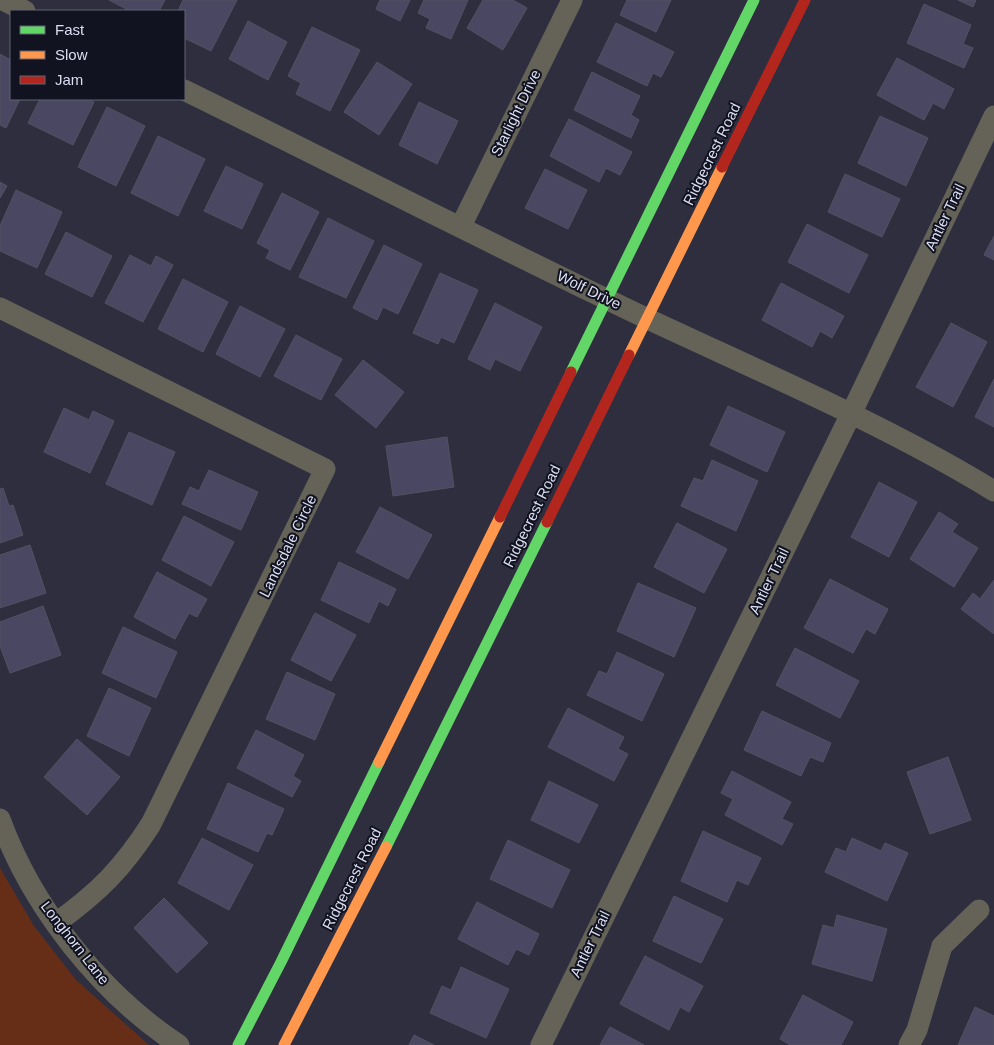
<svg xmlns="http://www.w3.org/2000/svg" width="994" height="1045" viewBox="0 0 994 1045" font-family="Helvetica,sans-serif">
	<rect width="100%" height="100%" fill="#2e2e3f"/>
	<!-- green -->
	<polygon fill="#672e17" points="0,868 34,926 76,980 149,1045 0,1045"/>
	<!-- building -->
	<g fill="#494761" stroke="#525261">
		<polygon points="109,0 165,0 159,11 130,11"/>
		<polygon points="183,0 237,0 211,51 184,38 184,11 178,11"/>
		<polygon points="380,0 410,0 400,21 376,9"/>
		<polygon points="424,0 468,0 451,39 426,28 430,19 418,13"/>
		<polygon points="483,0 513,0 527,8 503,50 467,28"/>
		<polygon points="627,0 671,0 656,32 620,15"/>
		<polygon points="958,0 976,0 973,7"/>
		<polygon points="924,4 971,25 963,44 973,48 964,68 907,43"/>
		<polygon points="248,21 287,42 268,80 229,59"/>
		<polygon points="616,23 674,52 661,77 653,73 647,86 597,62"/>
		<polygon points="312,27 360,50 330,111 296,94 301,83 288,76"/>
		<polygon points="0,54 11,60 11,99 20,99 6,128 0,125"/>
		<polygon points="897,58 954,89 944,109 933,103 924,120 877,95"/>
		<polygon points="377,62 412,84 379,135 344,112"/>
		<polygon points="592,72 640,96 631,115 639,120 631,138 574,110"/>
		<polygon points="40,99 86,99 94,102 73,145 28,123"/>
		<polygon points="419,102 458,121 437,164 399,145"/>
		<polygon points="107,107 145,126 116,186 78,167"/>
		<polygon points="880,116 928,138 906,186 858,163"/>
		<polygon points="569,119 632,152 620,175 606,168 599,182 550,156"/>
		<polygon points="158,136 205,159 178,216 131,193"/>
		<polygon points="226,166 263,184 242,229 204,211"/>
		<polygon points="545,169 587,190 568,229 525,208"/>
		<polygon points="845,174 900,199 882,237 828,212"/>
		<polygon points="0,182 7,186 0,198"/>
		<polygon points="16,190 62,212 37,268 0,251 0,226"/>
		<polygon points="282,193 319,212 290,270 266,258 270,250 257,243"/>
		<polygon points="328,218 374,241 346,298 299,277"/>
		<polygon points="807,224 868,255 849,293 788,262"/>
		<polygon points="66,232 112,256 92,297 45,274"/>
		<polygon points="994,236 994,260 984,255"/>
		<polygon points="384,245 422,264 398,314 383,307 377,320 353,308"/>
		<polygon points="130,255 151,266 156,256 173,265 143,322 105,303"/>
		<polygon points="440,273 478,290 454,343 441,337 438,344 413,333"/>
		<polygon points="183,279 228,302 203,352 158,329"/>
		<polygon points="781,283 844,316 832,338 820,331 812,347 762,320"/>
		<polygon points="495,303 542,327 520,371 495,359 490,370 468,359"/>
		<polygon points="240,306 285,329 260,377 216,354"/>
		<polygon points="951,323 987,342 953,407 916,387"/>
		<polygon points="296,335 342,359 321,400 274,376"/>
		<polygon points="363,360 404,392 376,428 335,395"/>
		<polygon points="994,379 994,427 975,417"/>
		<polygon points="728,406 785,432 767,472 710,445"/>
		<polygon points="64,408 89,420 93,411 114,421 90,473 44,452"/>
		<polygon points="129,432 175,452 152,505 106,484"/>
		<polygon points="447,437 454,487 393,496 386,446"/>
		<polygon points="712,460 758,481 736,531 681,506 694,478 703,481"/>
		<polygon points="209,470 258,492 241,530 182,504 190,487 199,491"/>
		<polygon points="879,482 917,502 889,557 851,537"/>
		<polygon points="3,488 9,506 13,505 23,535 0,543 0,489"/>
		<polygon points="380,507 432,535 408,579 356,552"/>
		<polygon points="939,512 958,524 952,532 978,548 954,587 910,559"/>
		<polygon points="184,516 234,542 211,586 162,560"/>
		<polygon points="677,523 727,549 704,593 654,567"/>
		<polygon points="30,545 46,593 0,608 0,555"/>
		<polygon points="339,562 396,589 388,606 379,601 369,623 321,600"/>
		<polygon points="157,572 207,599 197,617 189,613 175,639 134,617"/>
		<polygon points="830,579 888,609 875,634 866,629 853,653 804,628"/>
		<polygon points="994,580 994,634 961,609 973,593 980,599"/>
		<polygon points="638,583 696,608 674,657 617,631"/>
		<polygon points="43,606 61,655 10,673 0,646 0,622"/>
		<polygon points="315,613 356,635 331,681 291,660"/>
		<polygon points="123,627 177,652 156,698 102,673"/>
		<polygon points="795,648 859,681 840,718 776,685"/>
		<polygon points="617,652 664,674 642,721 587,695 599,671 607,674"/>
		<polygon points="287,672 335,694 315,740 266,719"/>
		<polygon points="109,688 151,708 129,756 87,736"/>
		<polygon points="568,708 624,737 618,749 628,754 614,781 548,747"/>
		<polygon points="762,711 831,743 823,762 810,757 801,776 744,750"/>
		<polygon points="256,730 304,755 293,776 301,781 292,797 237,768"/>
		<polygon points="77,739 120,777 87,815 44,777"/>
		<polygon points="948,757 971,820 930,834 907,772"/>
		<polygon points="732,771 791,802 782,819 793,824 782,845 725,815 733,799 721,793"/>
		<polygon points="549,781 598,805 579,843 531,820"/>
		<polygon points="228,783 284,809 272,835 267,833 258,852 207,829"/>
		<polygon points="703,831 761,858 748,885 737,880 727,902 681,881"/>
		<polygon points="202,838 253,865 229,910 178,883"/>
		<polygon points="852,838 881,851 885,843 908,853 887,901 825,872 836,848 846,852"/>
		<polygon points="508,840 570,870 552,908 490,879"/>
		<polygon points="674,896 723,919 701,963 653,941"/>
		<polygon points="164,898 208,943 177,973 134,928"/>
		<polygon points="477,902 539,934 529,955 516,949 508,965 458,939"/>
		<polygon points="837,915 887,929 872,981 812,964 823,925 834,928"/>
		<polygon points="645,956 703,986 689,1012 680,1007 669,1030 620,1004"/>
		<polygon points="461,967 509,989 486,1038 430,1013 442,986 451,990"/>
		<polygon points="803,995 853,1022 841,1045 790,1045 780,1039"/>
		<polygon points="975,1007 994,1016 994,1045 958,1045"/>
		<polygon points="610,1027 644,1045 600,1045"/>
		<polygon points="414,1035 434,1045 409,1045"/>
	</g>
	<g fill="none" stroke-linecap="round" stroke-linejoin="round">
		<!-- street -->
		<g stroke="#656357" stroke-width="21">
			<polyline points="3,0 25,11"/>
			<path d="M184,90C339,166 492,245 648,319C765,374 884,424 994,491"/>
			<polyline points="461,226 572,0"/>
			<path d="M0,308L325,469L151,824C123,868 98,893 56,923"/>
			<path d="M0,819C32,907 101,994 179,1045"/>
			<polyline points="541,1045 851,414 994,116"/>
			<polyline points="909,1045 917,1030 942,946 979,910"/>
		</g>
		<!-- fast -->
		<g stroke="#63d668" stroke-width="11">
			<polyline points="571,372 754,0"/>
			<polyline points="386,847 547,522"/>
			<polyline points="238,1045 281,962 379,762"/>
		</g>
		<!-- slow -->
		<g stroke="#ff974d" stroke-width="11">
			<polyline points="629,355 722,167"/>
			<polyline points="379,762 500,517"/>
			<polyline points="284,1045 386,847"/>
		</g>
		<!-- jam -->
		<g stroke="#b3261e" stroke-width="11">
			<polyline points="722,167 805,0"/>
			<polyline points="500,517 571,372"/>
			<polyline points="547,522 629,355"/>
		</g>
	</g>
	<g text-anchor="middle" stroke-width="4" stroke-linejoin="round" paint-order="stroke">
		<!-- street labels -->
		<g font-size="15" fill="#dbddf0" stroke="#121320">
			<text transform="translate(516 113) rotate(-64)" y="5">Starlight Drive</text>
			<text transform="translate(712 154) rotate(-64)" y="5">Ridgecrest Road</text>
			<text transform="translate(945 217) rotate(-64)" y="5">Antler Trail</text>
			<text transform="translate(589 290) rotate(26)" y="5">Wolf Drive</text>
			<text transform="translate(532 516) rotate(-64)" y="5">Ridgecrest Road</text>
			<text transform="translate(288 546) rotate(-64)" y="5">Landsdale Circle</text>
			<text transform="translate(769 581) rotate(-64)" y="5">Antler Trail</text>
			<text transform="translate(352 879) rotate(-63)" y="5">Ridgecrest Road</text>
			<text transform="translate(75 943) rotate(52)" y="5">Longhorn Lane</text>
			<text transform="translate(590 944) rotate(-64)" y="5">Antler Trail</text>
		</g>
	</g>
	<!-- legend -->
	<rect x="10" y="10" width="175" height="90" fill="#121320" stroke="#626473"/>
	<rect x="20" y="26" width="25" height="8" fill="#63d668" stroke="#626473"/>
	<text x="55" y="35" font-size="15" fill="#dbddf0">Fast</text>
	<rect x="20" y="51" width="25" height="8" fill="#ff974d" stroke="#626473"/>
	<text x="55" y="60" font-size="15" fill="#dbddf0">Slow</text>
	<rect x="20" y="76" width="25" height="8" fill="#b3261e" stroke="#626473"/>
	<text x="55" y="85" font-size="15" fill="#dbddf0">Jam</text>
</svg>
